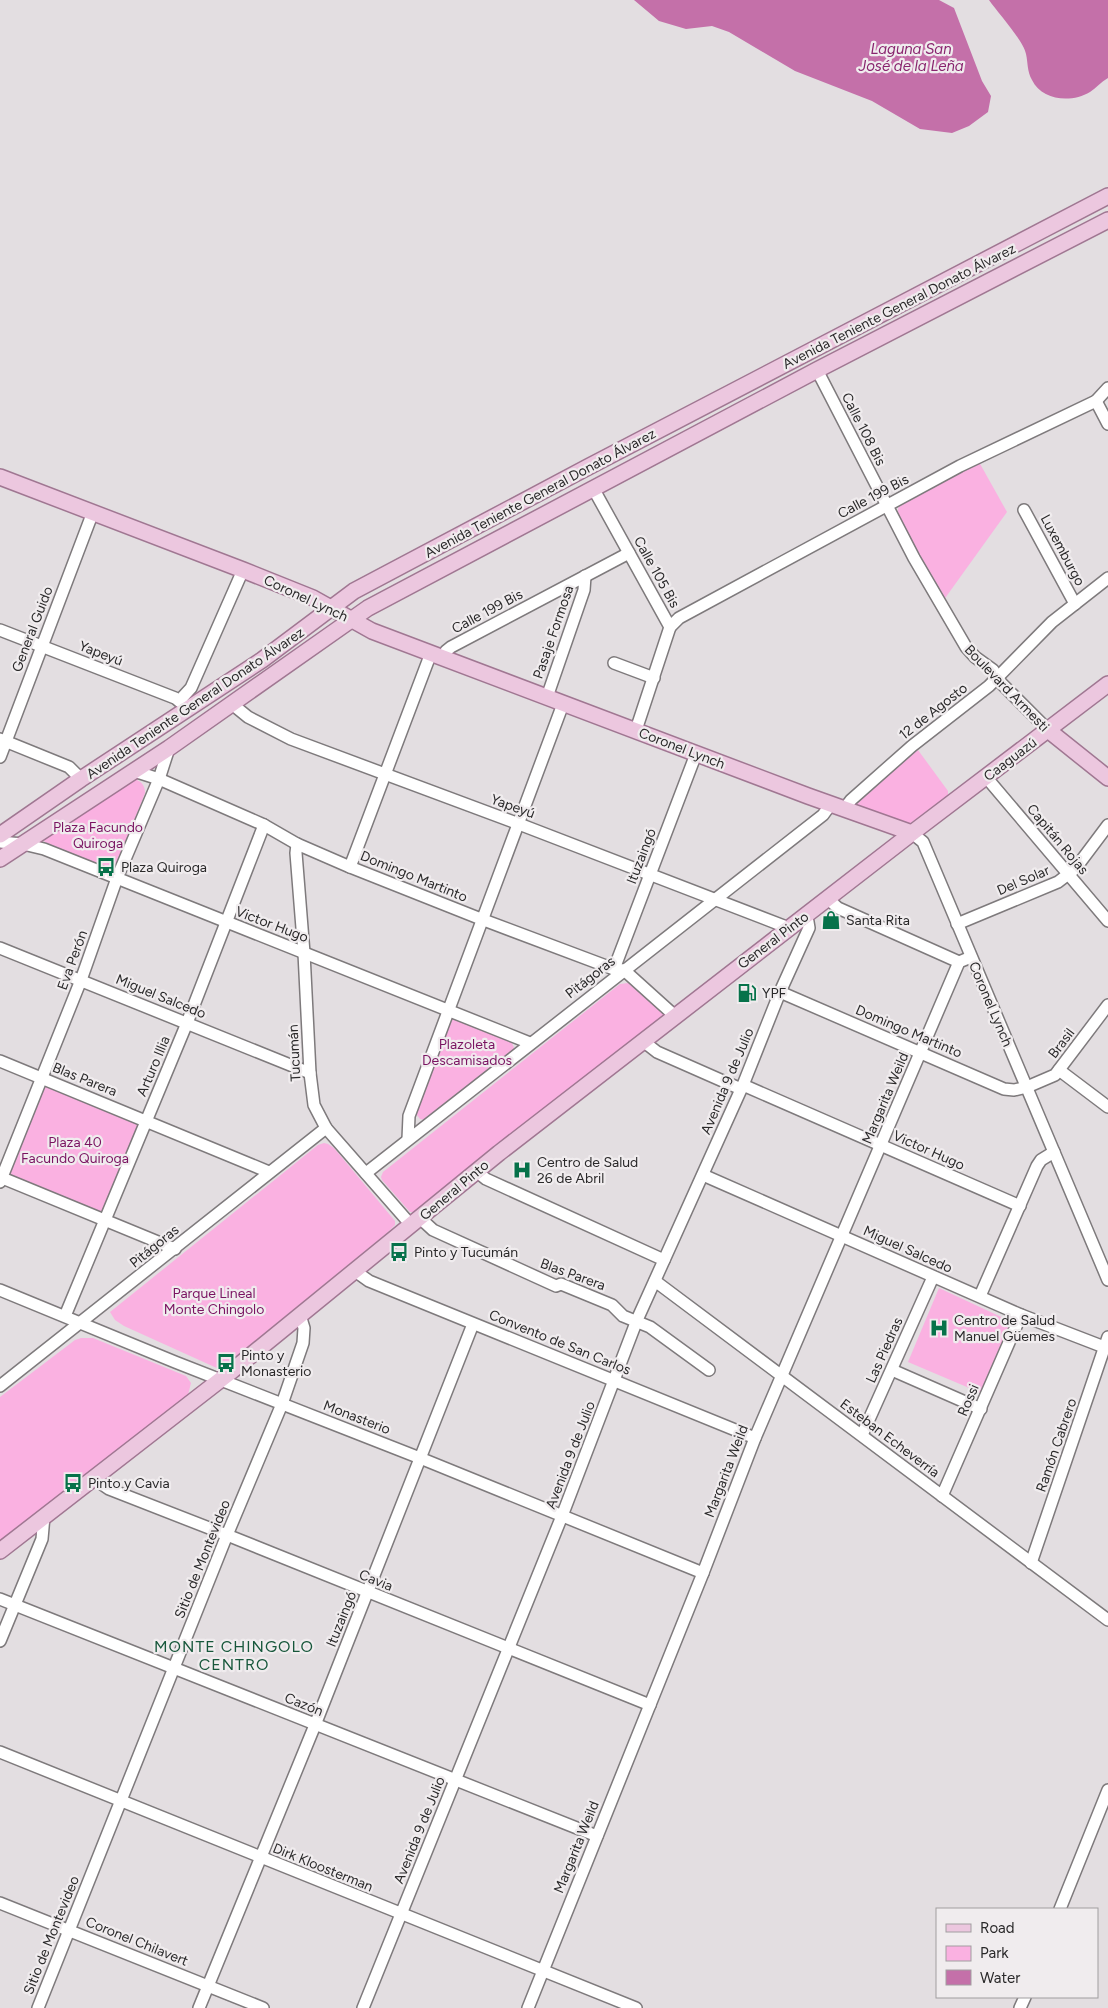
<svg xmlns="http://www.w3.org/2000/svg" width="1108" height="2008" viewBox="0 0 1108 2008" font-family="Figtree,sans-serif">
	<rect width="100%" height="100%" fill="#e3dee1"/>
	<!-- green -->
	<g fill="#fab1e1">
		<polygon points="979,462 1007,512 943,601 897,515 899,504"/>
		<polygon points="918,750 948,791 948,795 908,825 856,805 856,801"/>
		<path d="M132,779C140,780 145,784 145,793L116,868L111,871L45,845L44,839Z"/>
		<polygon points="628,983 664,1013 663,1016 418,1212 410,1212 382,1180 381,1177 383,1172 620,984"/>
		<polygon points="451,1015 510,1038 514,1048 511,1053 425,1120 420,1119 414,1111"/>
		<polygon points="41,1077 146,1121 106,1220 2,1178"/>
		<polygon points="324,1143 328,1144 334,1148 395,1221 395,1225 387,1233 228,1363 219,1369 124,1326 115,1320 110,1312 318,1145"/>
		<polygon points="939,1288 1012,1322 981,1393 908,1362"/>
		<polygon points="81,1338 93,1338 186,1376 191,1383 188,1395 0,1541 0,1397 75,1340"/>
	</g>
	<!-- water -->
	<g fill="#c470a9">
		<polygon points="634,0 939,0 954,8 982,81 991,96 988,112 969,126 952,133 920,129 872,101 795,71 729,32 712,26 686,29 659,21"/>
		<path d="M989,0H1108V78C1101,82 1096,88 1090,92C1072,103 1042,101 1032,80C1027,71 1028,63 1026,54C1023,40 998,13 989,0Z"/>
	</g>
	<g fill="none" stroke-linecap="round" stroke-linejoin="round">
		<!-- minor casing -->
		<g stroke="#7e7a7c" stroke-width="14">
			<g id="minor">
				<polyline points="817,370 914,558 966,647 975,657 993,670 1001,683 1048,730"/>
				<polyline points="1096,401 1108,424"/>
				<polyline points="593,488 670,627 636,730"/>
				<polyline points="1024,510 1075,604"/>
				<polyline points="670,627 679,618 960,466 1096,401 1108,388"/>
				<polyline points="0,630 175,698 188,708"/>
				<polyline points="444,658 446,651 451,647 629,553"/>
				<polyline points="614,663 654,678"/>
				<polyline points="547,697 584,590 585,576"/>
				<polyline points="179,701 191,688 243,570"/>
				<polyline points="232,704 248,717 291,739 519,824 789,928"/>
				<polyline points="0,739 69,767 81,779"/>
				<polyline points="0,757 93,512"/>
				<polyline points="134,771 159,779 264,825 297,844 350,867 481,919 614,969 624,970 675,1016"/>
				<polyline points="986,777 1108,921"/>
				<polyline points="845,808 851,800 912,746 989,686 1052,622 1108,578"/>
				<polyline points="912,833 923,842 1108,1280"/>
				<polyline points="0,842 23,844 44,849 530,1043"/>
				<polyline points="297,844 296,853 304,953 310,1073 314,1105 326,1128 411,1225"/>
				<polyline points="350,867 431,653"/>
				<polyline points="827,898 838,908 959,962"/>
				<polyline points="957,924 1058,882 1075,869 1108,825"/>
				<polyline points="0,948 310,1073"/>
				<polyline points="614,969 696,754"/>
				<polyline points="780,992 1004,1089 1014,1090 1027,1087 1055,1075 1108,1005"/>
				<polyline points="643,1041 657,1052 741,1089"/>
				<polyline points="0,1061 269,1172"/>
				<polyline points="1059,1070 1108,1107"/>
				<polyline points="743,1085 1020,1206"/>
				<polyline points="408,1139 409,1116 563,704"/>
				<polyline points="476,1171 486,1179 664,1260"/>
				<polyline points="366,1173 823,815 831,804"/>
				<polyline points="703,1175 1021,1315 1104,1347"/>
				<polyline points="0,1177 175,1249"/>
				<polyline points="0,1182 81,980 117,878 159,779 169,748"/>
				<polyline points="420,1218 433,1230 556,1286 561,1284 612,1305 623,1316 650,1327 709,1370"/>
				<polyline points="355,1271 369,1281 755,1438"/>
				<polyline points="655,1281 1108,1620"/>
				<polyline points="0,1290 175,1362 420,1458 703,1573"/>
				<polyline points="980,1296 1037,1166 1041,1160 1054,1152"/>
				<polyline points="65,1316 187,1023 264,825"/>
				<polyline points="892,1370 981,1409"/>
				<polyline points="0,1386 326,1128"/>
				<polyline points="862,1435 933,1277"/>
				<polyline points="93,1478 109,1489 227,1535 650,1705"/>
				<polyline points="942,1496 1021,1315"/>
				<polyline points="1031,1563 1108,1337"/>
				<polyline points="0,1599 597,1836"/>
				<polyline points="0,1641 42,1539 44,1516"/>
				<polyline points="0,1752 636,2008"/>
				<polyline points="0,1903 263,2008"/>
				<polyline points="1060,1909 1108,1790"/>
				<polyline points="38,2008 227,1535 282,1404 303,1343 304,1328 300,1315"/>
				<polyline points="199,2008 315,1725 473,1324"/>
				<polyline points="363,2008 562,1516 637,1320 743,1085 780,992 804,939 809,928 808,922 805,916"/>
				<polyline points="528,2008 703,1573 755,1438 959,962 971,957"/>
				<polyline points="1020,2008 1025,1997"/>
			</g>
		</g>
		<!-- major casing -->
		<g stroke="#a07792" stroke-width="18">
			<g id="major">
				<polyline points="0,477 243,570 313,598 372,631 808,796 912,833"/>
				<polyline points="1048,730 1108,778"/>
				<polyline points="0,835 81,779 262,660 354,591 588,467 1108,196"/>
				<polyline points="0,859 169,748 368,608 817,370 1108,220"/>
				<polyline points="0,1551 233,1370 499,1153 912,833 1108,684"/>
			</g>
		</g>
		<!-- minor -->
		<use href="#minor" stroke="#fff" stroke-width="11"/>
		<!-- major -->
		<use href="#major" stroke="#ecc7df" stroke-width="15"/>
	</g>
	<!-- icons -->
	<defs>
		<g id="bus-bare" transform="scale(1.5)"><path d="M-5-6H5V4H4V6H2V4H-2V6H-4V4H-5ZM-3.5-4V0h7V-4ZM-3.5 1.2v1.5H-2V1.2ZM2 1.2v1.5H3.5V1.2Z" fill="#06724a" stroke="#f0ecee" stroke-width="2.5" paint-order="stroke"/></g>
		<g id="shop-bare" transform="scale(1.5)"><path d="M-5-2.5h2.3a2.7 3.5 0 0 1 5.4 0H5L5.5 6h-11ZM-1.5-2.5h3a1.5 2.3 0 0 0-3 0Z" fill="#06724a" stroke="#f0ecee" stroke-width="2.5" paint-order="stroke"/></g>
		<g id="fuel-bare" transform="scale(1.5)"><path d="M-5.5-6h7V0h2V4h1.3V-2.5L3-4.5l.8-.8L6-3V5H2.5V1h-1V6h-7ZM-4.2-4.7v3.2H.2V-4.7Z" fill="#06724a" stroke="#f0ecee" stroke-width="2.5" paint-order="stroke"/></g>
		<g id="hospital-bare" transform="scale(1.5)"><path d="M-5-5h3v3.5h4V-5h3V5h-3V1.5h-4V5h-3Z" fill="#06724a" stroke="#f0ecee" stroke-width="2.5" paint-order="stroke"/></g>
	</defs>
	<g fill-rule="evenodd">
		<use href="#bus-bare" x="106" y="867"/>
		<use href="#shop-bare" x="831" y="920"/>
		<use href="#fuel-bare" x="747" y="993"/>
		<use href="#hospital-bare" x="522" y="1170"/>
		<use href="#bus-bare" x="399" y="1252"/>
		<use href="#hospital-bare" x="939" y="1328"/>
		<use href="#bus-bare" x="226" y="1363"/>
		<use href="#bus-bare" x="73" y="1483"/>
	</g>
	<g text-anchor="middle" stroke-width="4.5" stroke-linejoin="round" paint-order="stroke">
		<!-- street labels -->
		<g font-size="14" fill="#2a292a" stroke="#f0ecee">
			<text transform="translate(899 306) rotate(-27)" y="5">Avenida Teniente General Donato Álvarez</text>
			<text transform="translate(864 429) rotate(63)" y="5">Calle 108 Bis</text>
			<text transform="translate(540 493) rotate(-28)" y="5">Avenida Teniente General Donato Álvarez</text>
			<text transform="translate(873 496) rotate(-28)" y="5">Calle 199 Bis</text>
			<text transform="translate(1063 550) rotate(62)" y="5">Luxemburgo</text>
			<text transform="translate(657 572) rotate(61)" y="5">Calle 105 Bis</text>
			<text transform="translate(306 598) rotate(25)" y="5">Coronel Lynch</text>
			<text transform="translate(487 611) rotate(-28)" y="5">Calle 199 Bis</text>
			<text transform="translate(32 629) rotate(-69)" y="5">General Guido</text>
			<text transform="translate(553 632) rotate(-71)" y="5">Pasaje Formosa</text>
			<text transform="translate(101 653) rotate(21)" y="5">Yapeyú</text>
			<text transform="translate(1007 688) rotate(46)" y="5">Boulevard Armesti</text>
			<text transform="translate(195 703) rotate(-34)" y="5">Avenida Teniente General Donato Álvarez</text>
			<text transform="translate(933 711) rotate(-38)" y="5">12 de Agosto</text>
			<text transform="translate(682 748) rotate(21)" y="5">Coronel Lynch</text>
			<text transform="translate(1010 759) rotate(-37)" y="5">Caaguazú</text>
			<text transform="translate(513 806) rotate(20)" y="5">Yapeyú</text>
			<text transform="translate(1058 839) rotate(50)" y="5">Capitán Rojas</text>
			<text transform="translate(641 856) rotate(-69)" y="5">Ituzaingó</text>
			<text transform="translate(414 876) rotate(22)" y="5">Domingo Martinto</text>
			<text transform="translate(1023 880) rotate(-23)" y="5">Del Solar</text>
			<text transform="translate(272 924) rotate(21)" y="5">Victor Hugo</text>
			<text transform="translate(773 940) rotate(-37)" y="5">General Pinto</text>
			<text transform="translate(72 960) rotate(-70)" y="5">Eva Perón</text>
			<text transform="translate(590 977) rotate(-38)" y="5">Pitágoras</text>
			<text transform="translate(161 996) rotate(22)" y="5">Miguel Salcedo</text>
			<text transform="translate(991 1004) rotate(67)" y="5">Coronel Lynch</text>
			<text transform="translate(909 1031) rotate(23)" y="5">Domingo Martinto</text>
			<text transform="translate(1061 1043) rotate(-53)" y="5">Brasil</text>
			<text transform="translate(294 1053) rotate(-93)" y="5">Tucumán</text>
			<text transform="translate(153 1066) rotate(-67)" y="5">Arturo Illia</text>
			<text transform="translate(85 1079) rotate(22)" y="5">Blas Parera</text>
			<text transform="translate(727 1081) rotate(-67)" y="5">Avenida 9 de Julio</text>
			<text transform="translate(885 1098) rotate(-67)" y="5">Margarita Weild</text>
			<text transform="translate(929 1150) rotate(24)" y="5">Victor Hugo</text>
			<text transform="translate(454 1190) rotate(-40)" y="5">General Pinto</text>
			<text transform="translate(154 1246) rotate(-39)" y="5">Pitágoras</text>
			<text transform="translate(908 1249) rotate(24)" y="5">Miguel Salcedo</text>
			<text transform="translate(573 1274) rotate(20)" y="5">Blas Parera</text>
			<text transform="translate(560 1342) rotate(22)" y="5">Convento de San Carlos</text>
			<text transform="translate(884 1350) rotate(-66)" y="5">Las Piedras</text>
			<text transform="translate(968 1400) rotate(-67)" y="5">Rossi</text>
			<text transform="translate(357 1417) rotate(21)" y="5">Monasterio</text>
			<text transform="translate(890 1438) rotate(37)" y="5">Esteban Echeverría</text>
			<text transform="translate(1056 1445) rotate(-71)" y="5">Ramón Cabrero</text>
			<text transform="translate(570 1455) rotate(-69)" y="5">Avenida 9 de Julio</text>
			<text transform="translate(726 1471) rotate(-69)" y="5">Margarita Weild</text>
			<text transform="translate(202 1559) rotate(-68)" y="5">Sitio de Montevideo</text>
			<text transform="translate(376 1580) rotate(22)" y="5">Cavia</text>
			<text transform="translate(341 1619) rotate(-68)" y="5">Ituzaingó</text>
			<text transform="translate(304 1704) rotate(22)" y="5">Cazón</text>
			<text transform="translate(419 1830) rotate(-68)" y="5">Avenida 9 de Julio</text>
			<text transform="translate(576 1847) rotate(-68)" y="5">Margarita Weild</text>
			<text transform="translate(323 1867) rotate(22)" y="5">Dirk Kloosterman</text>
			<text transform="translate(51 1935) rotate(-68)" y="5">Sitio de Montevideo</text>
			<text transform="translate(137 1941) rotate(22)" y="5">Coronel Chilavert</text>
		</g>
		<!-- park labels -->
		<g font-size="14" fill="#7a1462" stroke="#f0ecee">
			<text x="98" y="832">Plaza Facundo<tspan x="98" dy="16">Quiroga</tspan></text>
			<text x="467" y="1049">Plazoleta<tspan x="467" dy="16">Descamisados</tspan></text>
			<text x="75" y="1147">Plaza 40<tspan x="75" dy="16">Facundo Quiroga</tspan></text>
			<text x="214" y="1298">Parque Lineal<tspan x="214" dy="16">Monte Chingolo</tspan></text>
		</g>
		<!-- poi labels -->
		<g font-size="14" fill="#2a292a" stroke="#f0ecee" text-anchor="start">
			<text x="121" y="872">Plaza Quiroga</text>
			<text x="846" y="925">Santa Rita</text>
			<text x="762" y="998">YPF</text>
			<text x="537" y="1167">Centro de Salud<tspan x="537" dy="16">26 de Abril</tspan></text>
			<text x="414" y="1257">Pinto y Tucumán</text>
			<text x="954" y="1325">Centro de Salud<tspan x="954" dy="16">Manuel Güemes</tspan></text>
			<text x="241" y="1360">Pinto y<tspan x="241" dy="16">Monasterio</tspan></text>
			<text x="88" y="1488">Pinto y Cavia</text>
		</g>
		<!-- water labels -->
		<g font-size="15" font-style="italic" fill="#88246e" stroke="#f0ecee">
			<text x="911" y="54">Laguna San<tspan x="911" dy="17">José de la Leña</tspan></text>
		</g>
		<!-- quarter labels -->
		<g font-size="16" letter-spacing="1" fill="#17573b" stroke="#f0ecee">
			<text x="234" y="1652">MONTE CHINGOLO<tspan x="234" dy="18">CENTRO</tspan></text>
		</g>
	</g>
	<!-- legend -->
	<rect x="936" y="1908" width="162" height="90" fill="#f0ecee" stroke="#a19ea0"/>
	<rect x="946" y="1924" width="25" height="8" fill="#ecc7df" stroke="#a19ea0"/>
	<text x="980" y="1933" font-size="15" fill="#2a292a">Road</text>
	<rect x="946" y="1946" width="25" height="15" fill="#fab1e1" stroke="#a19ea0"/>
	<text x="980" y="1958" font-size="15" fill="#2a292a">Park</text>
	<rect x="946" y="1970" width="25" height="15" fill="#c470a9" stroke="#a19ea0"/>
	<text x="980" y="1983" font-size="15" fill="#2a292a">Water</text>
</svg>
